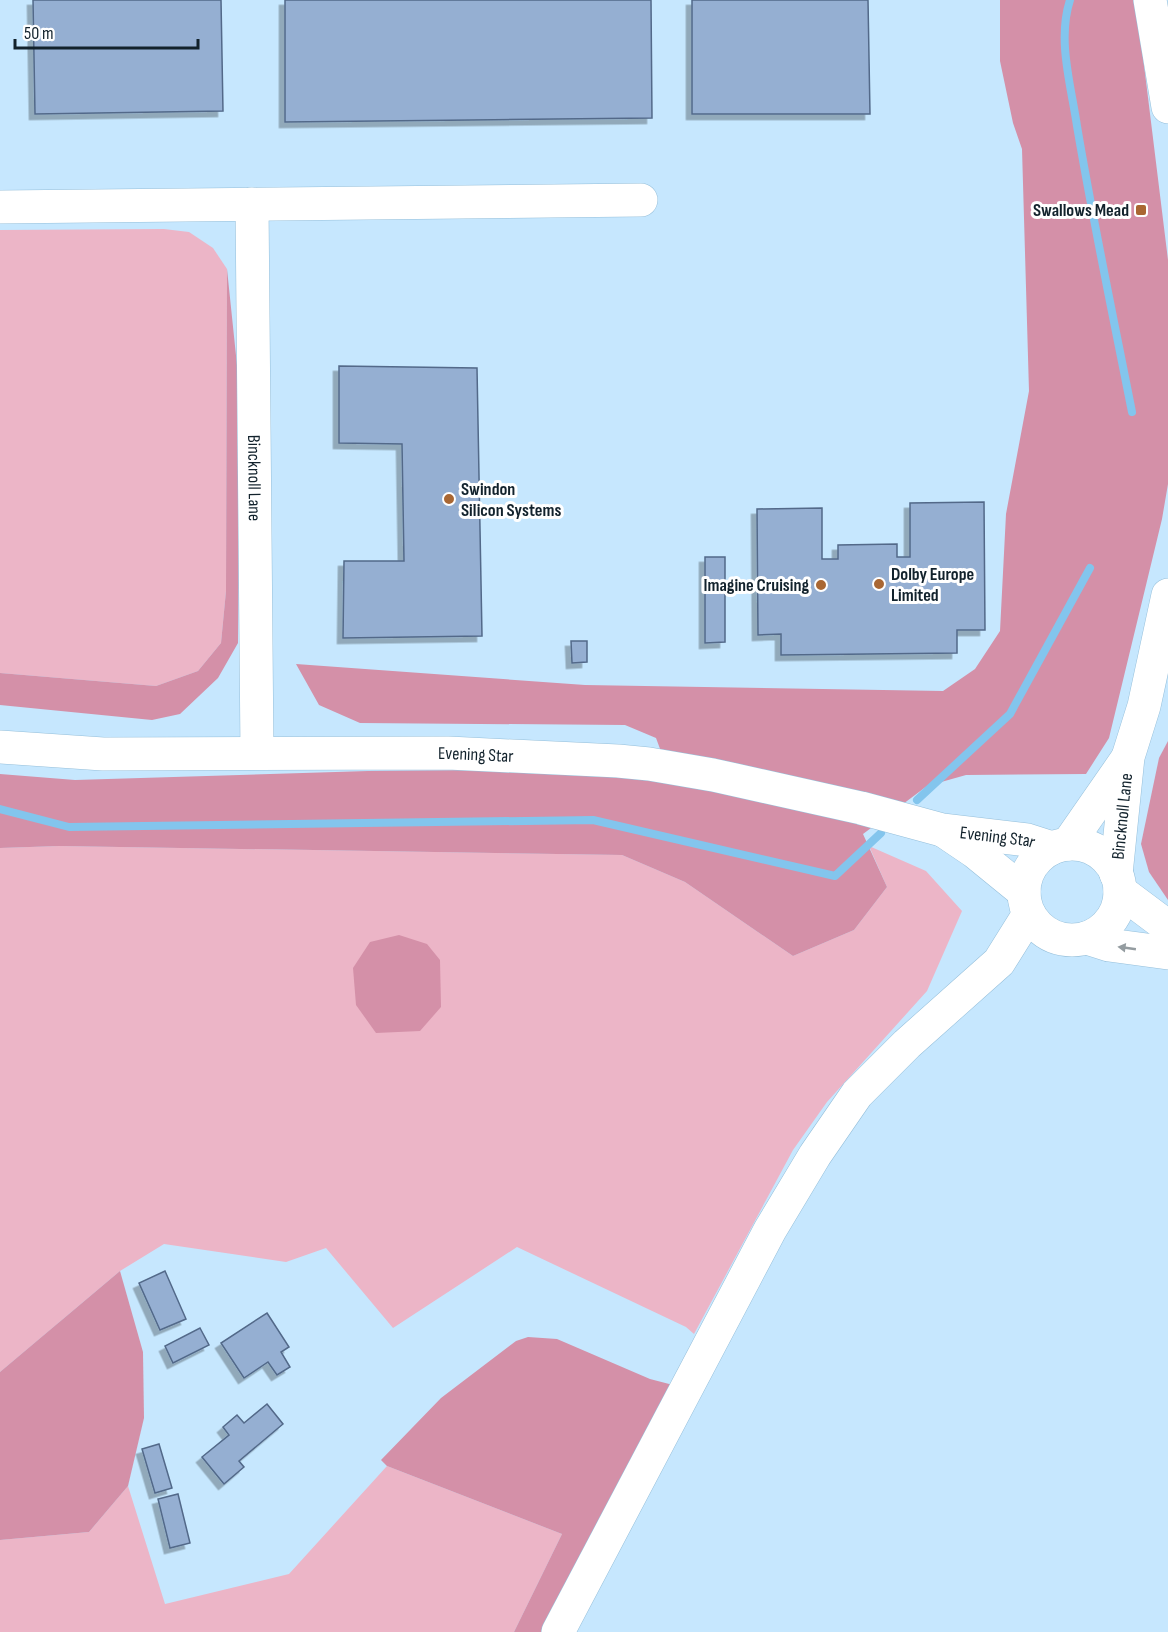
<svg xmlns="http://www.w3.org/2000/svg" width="1168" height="1632" viewBox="0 0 1168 1632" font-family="'Sofia Sans Condensed',sans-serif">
	<defs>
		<filter id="shadow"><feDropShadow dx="-5.5" dy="5.5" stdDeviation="0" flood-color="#0004"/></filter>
	</defs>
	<rect width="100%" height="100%" fill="#c6e7fe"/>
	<!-- green -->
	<g fill="#ecb5c7">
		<polygon points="164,229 189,232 213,248 227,269 226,591 221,643 198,671 156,686 0,673 0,230"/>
		<polygon points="59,846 622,855 685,882 793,956 854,930 887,887 869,846 926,871 962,911 927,991 827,1102 793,1150 694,1334 686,1327 517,1247 393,1328 326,1248 286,1262 164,1244 120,1271 0,1372 0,848"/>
		<polygon points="387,1466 562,1534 514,1632 0,1632 0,1540 89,1532 128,1486 165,1604 289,1574"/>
	</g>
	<!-- forest -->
	<g fill="#d490a8">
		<polygon points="1000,0 1136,0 1168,260 1168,484 1162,519 1109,738 1086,774 966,775 927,786 863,834 887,887 854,930 793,956 685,882 622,855 59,846 0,848 0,774 75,780 368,771 580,769 669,773 656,738 625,725 360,723 319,705 296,664 585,685 943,691 975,669 1000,631 1006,514 1029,391 1022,149 1013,123 1000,61"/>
		<polygon points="227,269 240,394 238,643 218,678 180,714 152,720 0,705 0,673 156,686 198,671 221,643 226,591"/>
		<polygon points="1168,741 1168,900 1149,872 1141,844 1159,758"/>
		<polygon points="399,935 427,944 440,960 441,1007 420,1031 376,1033 356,1005 353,968 370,942"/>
		<polygon points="120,1271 143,1352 144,1418 128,1486 89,1532 0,1540 0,1372"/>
		<polygon points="528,1337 557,1339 650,1379 673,1385 552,1632 514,1632 562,1534 387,1466 381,1460 441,1398 516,1341"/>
	</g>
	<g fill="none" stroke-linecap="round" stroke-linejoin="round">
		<!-- stream -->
		<g stroke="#83c5ed" stroke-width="8">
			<path d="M1070,0C1057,40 1071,85 1077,126C1093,221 1113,316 1132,412"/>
			<polyline points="917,800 1010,714 1090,568"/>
			<polyline points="0,809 69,827 593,820 835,876 881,833"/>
		</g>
	</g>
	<!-- building -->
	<g fill="#95afd2" stroke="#526989" stroke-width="1.5" filter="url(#shadow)">
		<polygon points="33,0 221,0 223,111 35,114"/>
		<polygon points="285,0 651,0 652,118 285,122"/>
		<polygon points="692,0 868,0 870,114 692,114"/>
		<polygon points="339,366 477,368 482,636 343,638 344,561 404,561 402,444 339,443"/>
		<polygon points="984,502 985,630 957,630 957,653 781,655 781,634 758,635 757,509 822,508 822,559 838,559 838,545 897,544 897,557 910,557 910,503"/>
		<polygon points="705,557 725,557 725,642 705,643"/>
		<polygon points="571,641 587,641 587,662 572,663"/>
		<polygon points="165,1271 186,1319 160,1330 139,1283"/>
		<polygon points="267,1313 289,1347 281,1352 290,1367 277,1375 268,1362 244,1378 221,1343"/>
		<polygon points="200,1328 209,1345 173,1363 165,1346"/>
		<polygon points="267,1404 283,1424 239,1461 244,1467 224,1484 202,1457 229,1435 223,1427 237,1415 244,1423"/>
		<polygon points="159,1444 172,1488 155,1493 142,1449"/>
		<polygon points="178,1494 190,1543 170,1548 158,1499"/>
	</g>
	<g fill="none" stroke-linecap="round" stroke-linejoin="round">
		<!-- minor casing -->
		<g stroke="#95bfda" stroke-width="34">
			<g id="minor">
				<polyline points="1150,0 1168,107"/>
				<path id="s1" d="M252,204L257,752"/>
				<polyline points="0,207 641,200"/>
				<path id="s2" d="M0,747L103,754L448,753L618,761L649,764L713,775L861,808L942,830L1027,840L1052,848"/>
				<polyline points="944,831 975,852 1024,892"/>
				<polyline points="1068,844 1127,759"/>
				<circle cx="1072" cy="892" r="48"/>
				<path id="s3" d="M1116,874L1128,757L1144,706L1168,595"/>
				<polyline points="1120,891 1168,927"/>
				<polyline points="1087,938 1109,945 1168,953"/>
				<polyline points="558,1632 770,1230 815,1155 857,1094 907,1044 999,962 1029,914"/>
			</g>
		</g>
		<!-- minor -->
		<use href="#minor" stroke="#fff" stroke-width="33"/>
	</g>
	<!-- one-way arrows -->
	<defs><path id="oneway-solid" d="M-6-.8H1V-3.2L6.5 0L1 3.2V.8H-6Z" transform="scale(1.5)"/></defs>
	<use fill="#949ca0" href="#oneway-solid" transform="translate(1127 948) rotate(-172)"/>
	<!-- markers -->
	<g fill="#a96733" stroke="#fff" stroke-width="2">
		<rect x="1135" y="204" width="12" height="12" rx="3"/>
		<circle cx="449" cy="499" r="6"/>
		<circle cx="879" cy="584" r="6"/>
		<circle cx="821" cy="585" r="6"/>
	</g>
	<g text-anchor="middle" stroke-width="6" stroke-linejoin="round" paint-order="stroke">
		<!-- poi labels -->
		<g font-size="18" font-weight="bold" fill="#12222c" stroke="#fff" text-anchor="end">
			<text x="1129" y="216">Swallows Mead</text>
			<text x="461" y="495" text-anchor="start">Swindon<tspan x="461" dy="21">Silicon Systems</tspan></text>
			<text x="891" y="580" text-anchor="start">Dolby Europe<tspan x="891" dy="21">Limited</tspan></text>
			<text x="809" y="591">Imagine Cruising</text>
		</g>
		<!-- street labels -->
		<g font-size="18" fill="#12222c" stroke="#fff">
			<text dy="6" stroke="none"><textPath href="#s1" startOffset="274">Bincknoll Lane</textPath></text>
			<text dy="6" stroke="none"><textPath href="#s2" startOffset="476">Evening Star</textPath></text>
			<text dy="6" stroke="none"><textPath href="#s3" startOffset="58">Bincknoll Lane</textPath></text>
			<text dy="6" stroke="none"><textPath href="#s2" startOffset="1006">Evening Star</textPath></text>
		</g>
	</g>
	<!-- scale -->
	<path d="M15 39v9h183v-9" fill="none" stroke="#12222c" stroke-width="3"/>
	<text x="24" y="39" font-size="18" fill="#12222c" stroke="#ffffff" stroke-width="4.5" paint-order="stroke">50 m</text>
</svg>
